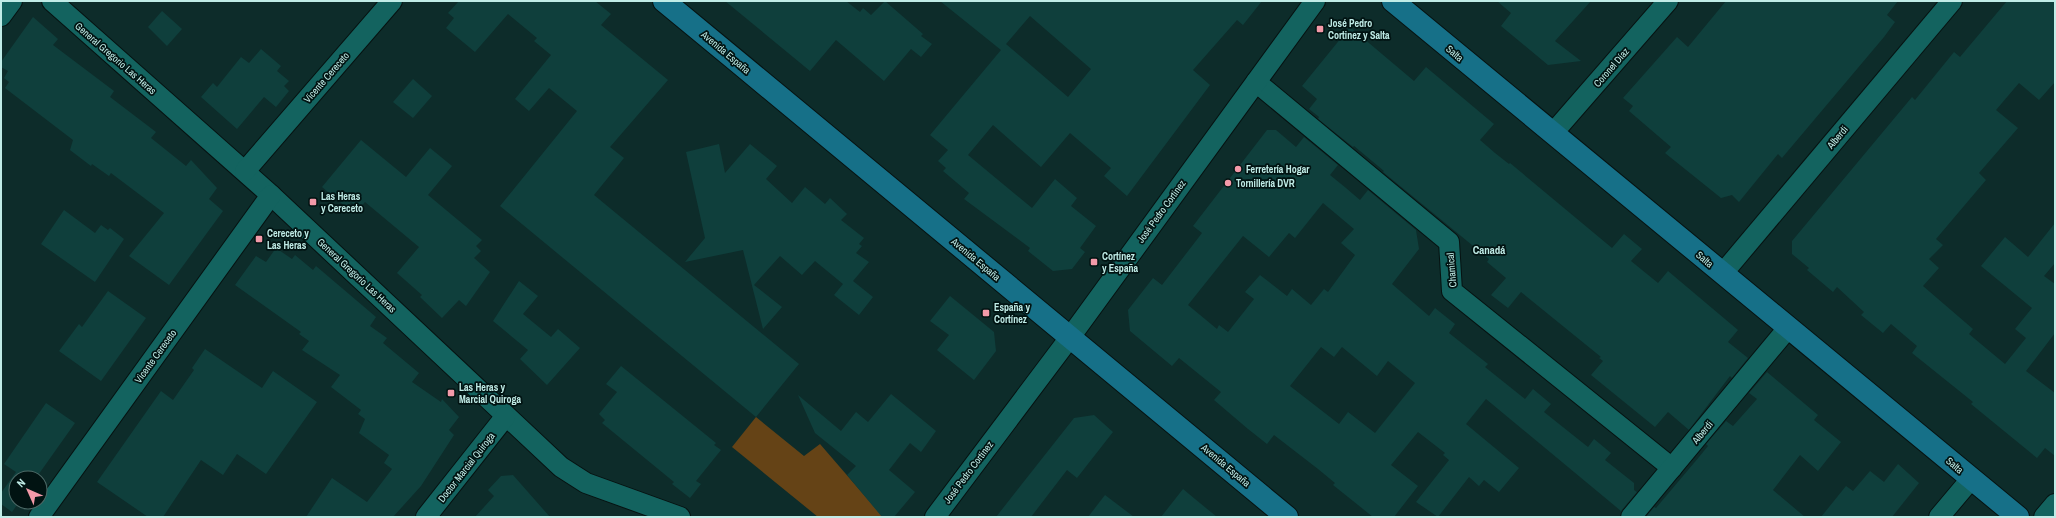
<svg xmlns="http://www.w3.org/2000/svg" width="2056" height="518" viewBox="0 0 2056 518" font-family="'Archivo Narrow',sans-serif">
	<rect width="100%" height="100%" fill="#0d2c2a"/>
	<!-- green -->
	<polygon fill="#654316" points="756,417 804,456 820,444 883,517 818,517 732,447"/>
	<!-- building -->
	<g fill="#0f3f3c" fill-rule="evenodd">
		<polygon points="459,1 595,1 611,14 601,25 668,80 610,147 624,158 594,195 799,364 756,417 500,206 577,111 549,88 529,111 515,99 551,55 534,41 537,38 508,14 475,52 446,28 454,18 448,13"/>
		<polygon points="725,1 846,1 860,12 863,8 871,15 885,1 923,34 921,36 932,44 921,57 911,49 884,81 836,40 810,71"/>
		<path d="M940,1H1262L1243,25L1237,20L1193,70L1210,85L1127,196L1104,176L1111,168L1070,133L1041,167L993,125L968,155L1032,208L1055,179L1077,198L1071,206L1096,226L1080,248L1085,252L1072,269L1053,271L1028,251L1030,248L964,199L969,193L943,171L946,168L938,161L948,150L930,135L1001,50ZM1030,16L1091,69L1068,97L1006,44Z"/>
		<polygon points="1497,1 1591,1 1555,41 1581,61 1548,65 1501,26 1511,13"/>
		<polygon points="1726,1 1898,1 1887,15 1895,22 1884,37 1782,158 1778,154 1739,202 1732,195 1721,198 1665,153 1671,147 1629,111 1633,106 1623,98 1677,37 1688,47"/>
		<polygon points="2007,1 2055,1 2055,82 2039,100 2019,83 1996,110 2018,128 1979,173 1986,180 1936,239 1943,245 1929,259 1939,268 1923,286 1973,329 1969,334 2005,364 2026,338 2015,329 2032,308 1981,266 2005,237 2028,257 2055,223 2055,263 2044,276 2055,284 2055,333 2026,371 2055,393 2055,456 2045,448 2037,458 1971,404 1973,402 1912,353 1917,346 1891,324 1883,333 1861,315 1864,312 1837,287 1833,292 1807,270 1809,268 1792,254 1792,241 1912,97 1915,100 1954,52 1960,57"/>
		<polygon points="162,11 182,29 167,46 148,27"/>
		<polygon points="33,17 58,39 53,45 114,91 110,97 156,132 151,138 186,166 191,160 217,188 209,199 223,211 169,285 129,256 164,213 111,173 109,176 92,164 91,166 70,150 73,140 5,88 9,82 4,78 8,71 1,67 1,62"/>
		<polygon points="1350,27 1414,81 1426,67 1494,124 1480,140 1495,153 1509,164 1510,163 1612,248 1624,234 1642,249 1631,261 1658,283 1668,271 1738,330 1728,342 1748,358 1732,378 1730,376 1689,430 1668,412 1655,427 1591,375 1603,361 1599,358 1601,357 1521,292 1508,308 1491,295 1506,278 1487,262 1489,259 1383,172 1384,171 1354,146 1353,147 1318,119 1319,117 1309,109 1317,99 1302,86"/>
		<polygon points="261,49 281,66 277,71 289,81 284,86 289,91 276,107 264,97 237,129 201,97 213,83 217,87 241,57 249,63"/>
		<polygon points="413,79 432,96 413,118 393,102"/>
		<path d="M1267,130H1276L1296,147L1304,137L1338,165L1330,175L1346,188L1360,200L1368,190L1416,230L1419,249L1392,284L1429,316L1435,308L1455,324L1449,333L1488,364L1485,367L1525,399L1533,389L1551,404L1544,412L1588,447L1594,439L1611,453L1605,460L1634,483V490L1637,492L1621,511L1486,399L1466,424L1519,468L1499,492L1484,480L1479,486L1469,477L1438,517L1416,502L1449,460L1443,455L1445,453L1418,432L1391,465L1418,486L1394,517H1373L1333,485L1335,483L1318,469L1274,435L1267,444L1248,429L1214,400L1221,392L1179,358L1172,366L1130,331L1128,310L1153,278L1162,285L1202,233L1193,226ZM1323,203L1354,229L1341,243L1355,255L1328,292L1324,289L1311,305L1292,289L1287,296L1260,275L1245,292L1254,299L1228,332L1219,325L1217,329L1188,305L1243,236L1269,257L1289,233L1295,238ZM1321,347L1334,357L1342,347L1377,376L1388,361L1415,383L1375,433L1348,412L1339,424L1290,386Z"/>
		<polygon points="361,140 406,177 430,148 452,166 428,195 482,240 476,246 481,251 474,258 490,272 466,306 459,300 442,318 420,297 422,295 397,273 419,247 365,202 359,209 351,202 347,208 322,187"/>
		<polygon points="719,144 725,173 750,144 777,166 766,179 792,203 805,187 825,204 830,198 847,214 841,220 864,238 859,244 862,246 856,253 869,262 853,281 873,297 859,315 834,295 843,284 815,261 802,275 780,256 754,285 782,307 763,329 743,250 685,262 705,238 686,152"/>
		<polygon points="64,210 95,233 101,225 108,230 110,228 124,239 95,282 41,244"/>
		<polygon points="276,248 292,259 295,255 313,270 316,266 376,317 370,326 387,338 383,343 419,373 412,382 441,402 442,399 459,417 449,430 454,435 421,486 393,517 306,517 332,478 367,502 392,469 384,463 389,455 359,433 365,419 358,414 361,410 331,387 340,375 302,350 309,341 299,334 301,332 235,285 256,256 266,262"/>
		<polygon points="519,281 538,296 523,314 551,337 558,329 580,348 547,385 520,359 528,350 493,321"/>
		<polygon points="108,291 146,318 101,381 59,351 79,324 82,327"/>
		<polygon points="950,296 994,332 996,351 974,380 937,350 949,335 930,321"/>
		<polygon points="205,349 262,388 273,371 317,402 266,474 237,454 223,475 201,460 163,517 148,517 97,482 161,391 173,400 194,370 192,368"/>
		<polygon points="621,366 716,443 714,445 721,450 696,481 701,484 690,498 672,484 674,482 602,423 605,420 599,414 617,392 606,384"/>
		<polygon points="1767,372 1818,415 1814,420 1841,442 1818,471 1800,455 1773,490 1805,517 1646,517 1654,507 1656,508 1699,457 1708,446 1706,444 1726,421 1733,426 1757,399 1749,393"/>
		<polygon points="891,394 936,431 921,452 910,443 889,470 915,492 894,517 882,517 847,475 856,466 815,433 798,395 841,431 856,412 868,422"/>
		<polygon points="46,403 75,423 36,478 16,478 16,502 19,502 12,512 1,504 1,493 16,472 4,464"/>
		<polygon points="1094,415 1113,432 1077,478 1067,470 1031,517 996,517 1074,418"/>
		<polygon points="1898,464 1919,483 1892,517 1821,517 1846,486 1853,491 1870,471 1884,482"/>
		<polygon points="513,475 550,517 475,517 494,496 488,490 501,476"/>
		<polygon points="1183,489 1195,499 1217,517 1161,517"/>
		<polygon points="1105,495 1134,517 1088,517"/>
	</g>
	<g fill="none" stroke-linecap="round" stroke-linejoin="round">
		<!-- street casing -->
		<g stroke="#061211" stroke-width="22">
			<g id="street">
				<polyline points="52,1 271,195 561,467 586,483 680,517"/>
				<polyline points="1,16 12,1"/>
				<polyline points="1256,82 1449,242 1452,291 1672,468"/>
				<polyline points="1553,133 1668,1"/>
				<polyline points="245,171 392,1"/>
				<polyline points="1723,273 1952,1"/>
				<polyline points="39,517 271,195"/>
				<polyline points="426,517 505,417"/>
				<polyline points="935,517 1071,336 1315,1"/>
				<polyline points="1631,517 1788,328"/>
				<polyline points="1939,517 1971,479"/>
				<polyline points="2044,517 2055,504"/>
			</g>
		</g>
		<!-- secondary casing -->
		<g stroke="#061211" stroke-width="24">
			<g id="secondary">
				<path d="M664,1C872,173 1081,344 1287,517"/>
				<polyline points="1393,1 2018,517"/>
			</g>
		</g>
		<!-- street -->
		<use href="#street" stroke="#13635f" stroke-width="20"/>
		<!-- secondary -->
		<use href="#secondary" stroke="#167088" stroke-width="22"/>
	</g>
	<!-- markers -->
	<g fill="#f39aa9" stroke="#011312" stroke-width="1.5">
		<rect x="1316" y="25" width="8" height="8" rx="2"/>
		<circle cx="1238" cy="169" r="4"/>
		<circle cx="1228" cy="183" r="4"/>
		<rect x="309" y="198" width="8" height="8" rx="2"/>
		<rect x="255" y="235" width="8" height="8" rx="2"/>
		<rect x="1090" y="258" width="8" height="8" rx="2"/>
		<rect x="982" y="309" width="8" height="8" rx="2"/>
		<rect x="447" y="389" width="8" height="8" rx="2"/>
	</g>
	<g text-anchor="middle" stroke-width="3.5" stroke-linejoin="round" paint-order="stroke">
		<!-- poi labels -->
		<g font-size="10" font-weight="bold" fill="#c0ece7" stroke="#011312" text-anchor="start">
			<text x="1328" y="27">José Pedro<tspan x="1328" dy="12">Cortinez y Salta</tspan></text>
			<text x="1246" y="173">Ferretería Hogar</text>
			<text x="1236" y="187">Tornillería DVR</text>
			<text x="321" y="200">Las Heras<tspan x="321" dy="12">y Cereceto</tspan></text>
			<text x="267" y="237">Cereceto y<tspan x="267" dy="12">Las Heras</tspan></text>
			<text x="1102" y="260">Cortínez<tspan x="1102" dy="12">y España</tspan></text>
			<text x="994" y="311">España y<tspan x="994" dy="12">Cortínez</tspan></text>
			<text x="459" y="391">Las Heras y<tspan x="459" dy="12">Marcial Quiroga</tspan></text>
		</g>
		<!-- street labels -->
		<g font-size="10" fill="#c0ece7" stroke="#011312">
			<text transform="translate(726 52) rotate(40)" y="4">Avenida España</text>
			<text transform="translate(1455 53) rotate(40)" y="4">Salta</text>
			<text transform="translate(116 58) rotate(41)" y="4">General Gregorio Las Heras</text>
			<text transform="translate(1611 67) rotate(-49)" y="4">Coronel Díaz</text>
			<text transform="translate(326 77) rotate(-49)" y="4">Vicente Cereceto</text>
			<text transform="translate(1837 137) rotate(-50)" y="4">Alberdi</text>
			<text transform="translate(1161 211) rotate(-54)" y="4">José Pedro Cortinez</text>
			<text transform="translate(976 259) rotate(40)" y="4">Avenida España</text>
			<text transform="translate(1705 259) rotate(40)" y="4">Salta</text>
			<text transform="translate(1451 270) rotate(-95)" y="4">Chamical</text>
			<text transform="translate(357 275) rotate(43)" y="4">General Gregorio Las Heras</text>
			<text transform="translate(155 356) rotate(-54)" y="4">Vicente Cereceto</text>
			<text transform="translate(1702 432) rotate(-50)" y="4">Alberdi</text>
			<text transform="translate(1226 465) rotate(40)" y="4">Avenida España</text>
			<text transform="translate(1955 465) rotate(40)" y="4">Salta</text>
			<text transform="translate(466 467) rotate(-52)" y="4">Doctor Marcial Quiroga</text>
			<text transform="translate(968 472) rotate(-53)" y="4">José Pedro Cortinez</text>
		</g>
		<!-- neighbourhood labels -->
		<g font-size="11" font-weight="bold" fill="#c0ece7" stroke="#011312">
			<text x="1489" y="254">Canadá</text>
		</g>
	</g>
	<!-- border -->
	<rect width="2056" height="518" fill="none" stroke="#c0ece7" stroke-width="4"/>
	<!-- north arrow -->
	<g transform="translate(28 490) rotate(315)"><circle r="19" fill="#011312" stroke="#4d6a67"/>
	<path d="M0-3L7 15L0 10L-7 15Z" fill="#f39aa9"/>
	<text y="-6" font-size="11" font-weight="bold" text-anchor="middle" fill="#c0ece7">N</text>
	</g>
</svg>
